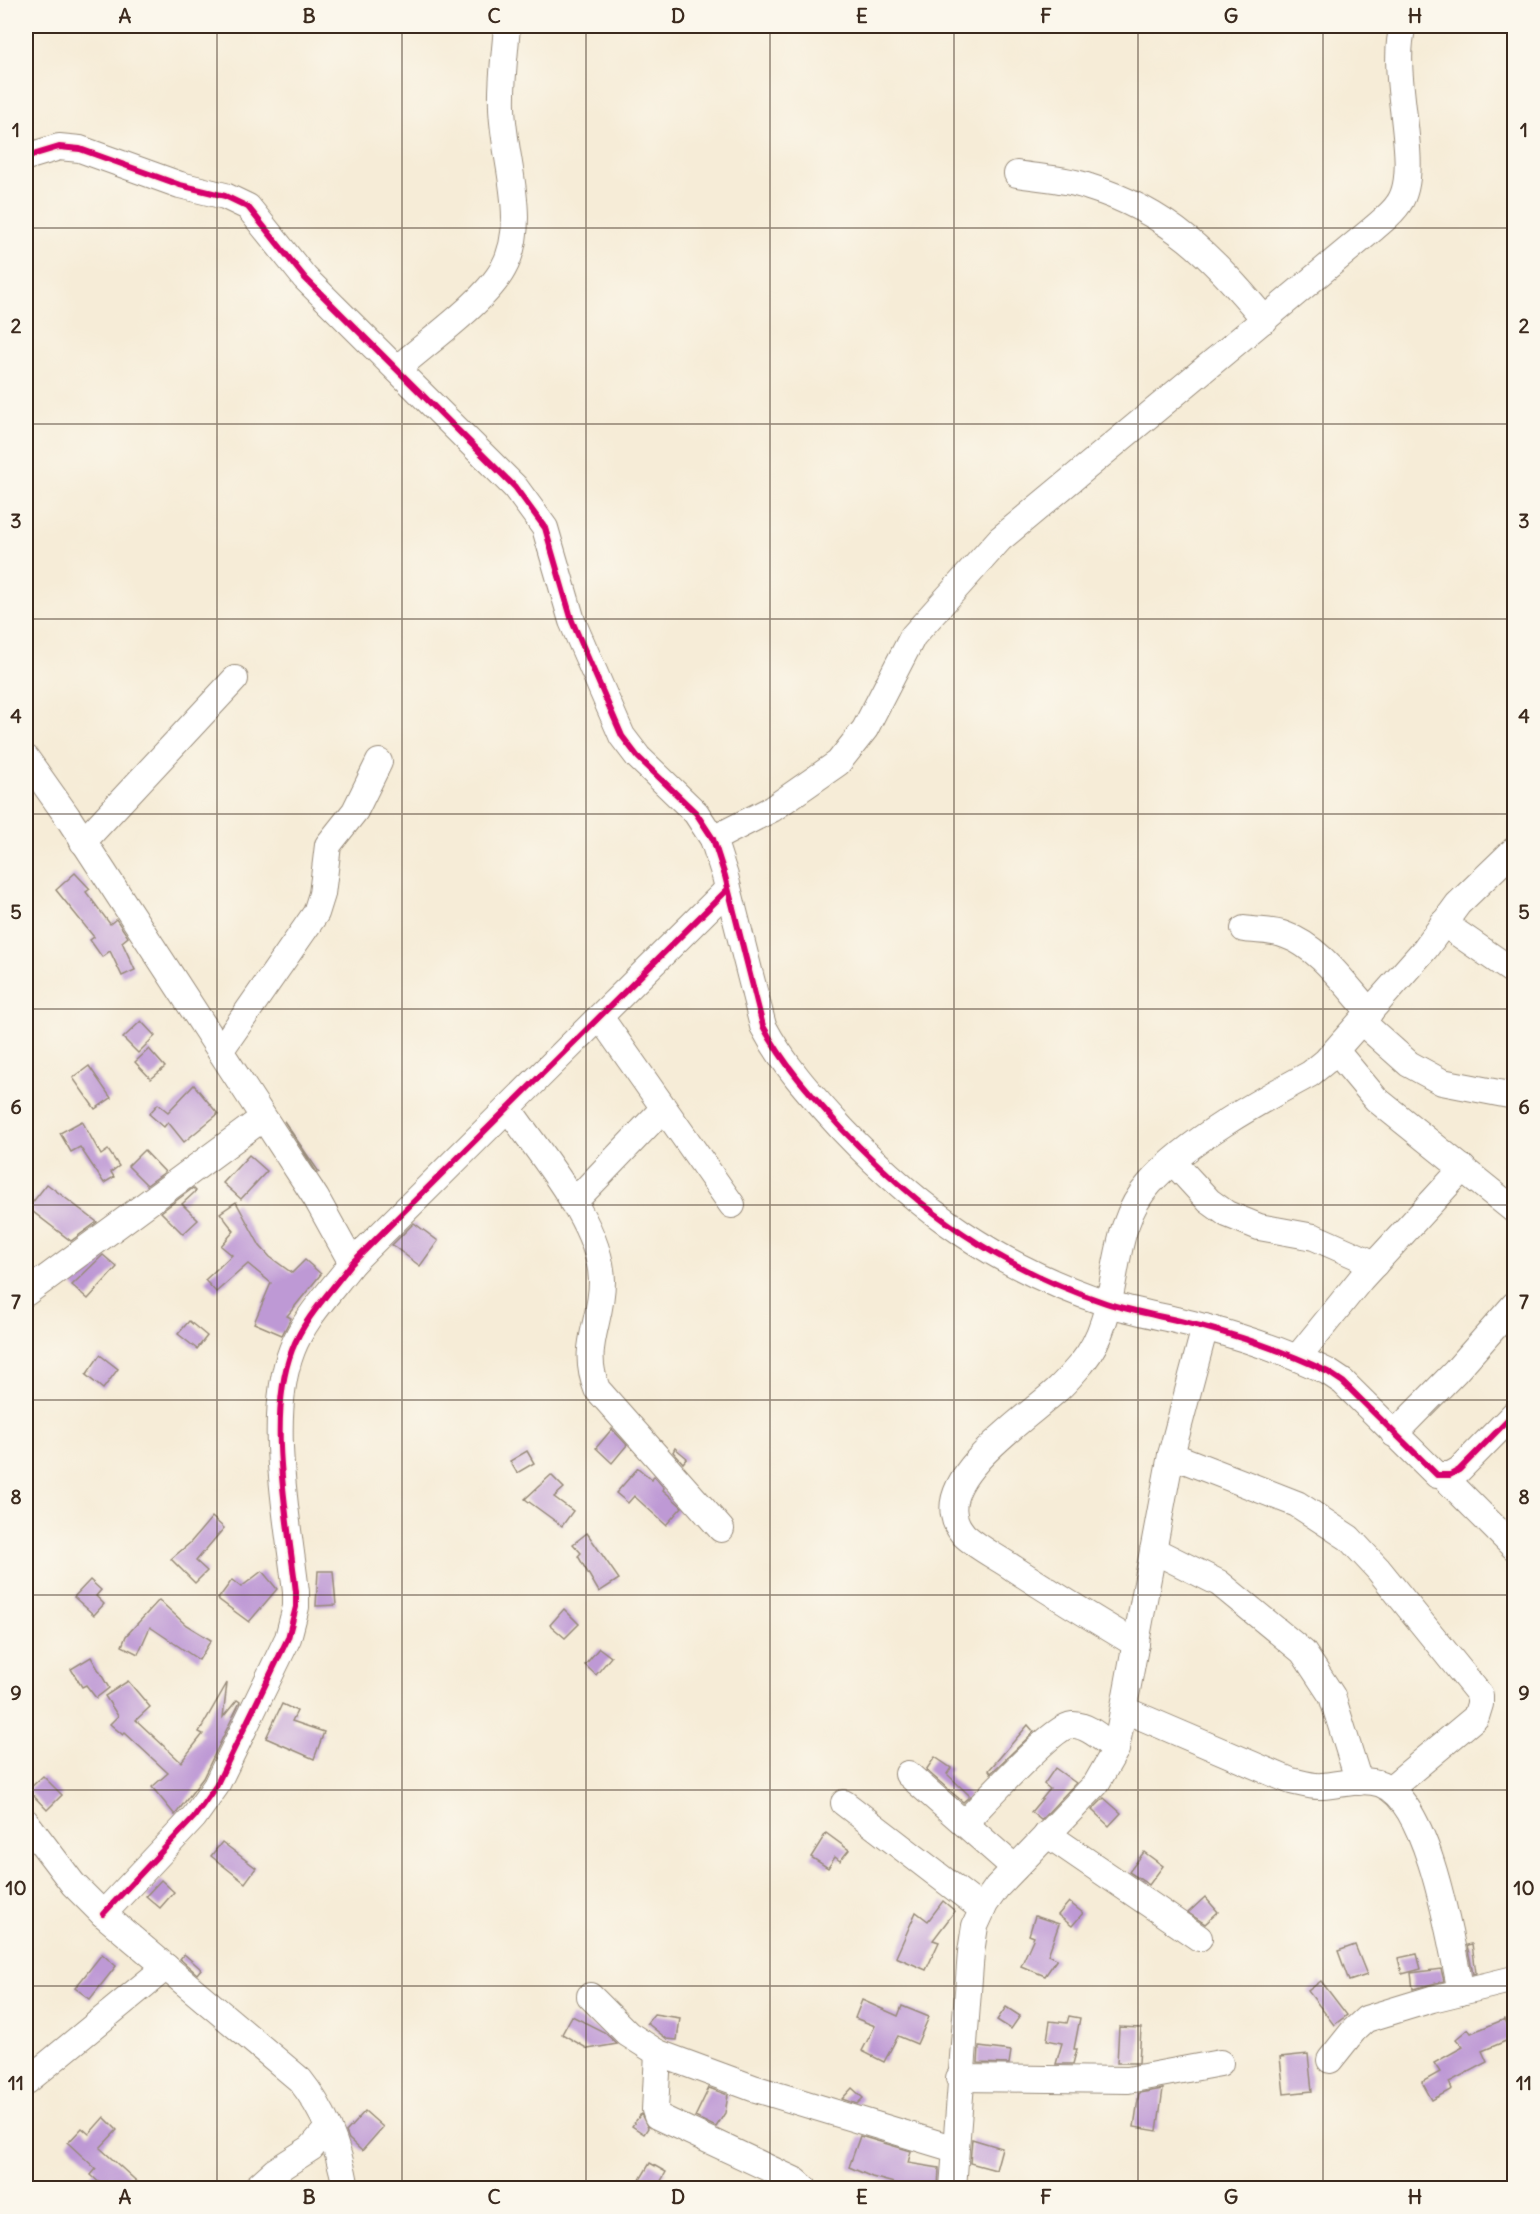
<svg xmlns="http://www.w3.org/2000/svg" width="1540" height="2214" viewBox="0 0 1540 2214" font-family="Delius,sans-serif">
	<rect width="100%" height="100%" fill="#fbf7ec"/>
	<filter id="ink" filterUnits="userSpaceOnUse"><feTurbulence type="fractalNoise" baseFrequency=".0167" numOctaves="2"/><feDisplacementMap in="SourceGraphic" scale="12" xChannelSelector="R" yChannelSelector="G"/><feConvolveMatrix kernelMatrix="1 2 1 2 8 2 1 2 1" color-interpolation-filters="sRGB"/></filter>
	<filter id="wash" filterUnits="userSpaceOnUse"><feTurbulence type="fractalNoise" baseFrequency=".008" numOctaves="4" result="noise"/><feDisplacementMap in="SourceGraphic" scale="24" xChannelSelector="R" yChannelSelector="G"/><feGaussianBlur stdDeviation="1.35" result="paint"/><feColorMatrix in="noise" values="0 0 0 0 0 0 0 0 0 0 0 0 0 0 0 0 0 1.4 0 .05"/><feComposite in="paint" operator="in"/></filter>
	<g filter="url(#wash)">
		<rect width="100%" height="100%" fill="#f6ecd7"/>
		<g id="blocks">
			<!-- building -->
			<g fill="#be99d5">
				<polygon points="75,873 90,889 86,892 110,924 116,919 128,937 122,942 135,970 122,976 110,951 102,957 90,940 94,937 56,890"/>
				<polygon points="141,1021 155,1036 138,1053 123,1038"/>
				<polygon points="149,1049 165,1067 151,1079 135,1062"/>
				<polygon points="89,1066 111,1098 95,1109 73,1078"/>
				<polygon points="194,1085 218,1114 184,1142 168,1122 164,1127 149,1114 158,1104 168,1112"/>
				<polygon points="82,1121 101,1155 108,1150 119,1166 111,1172 114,1177 104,1183 80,1147 71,1152 60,1133"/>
				<polygon points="284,1121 319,1172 317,1173"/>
				<polygon points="144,1150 165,1172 147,1185 128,1166"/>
				<polygon points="249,1155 267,1171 241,1199 223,1183"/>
				<polygon points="47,1184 97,1222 71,1241 28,1208"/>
				<polygon points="193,1188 196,1191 182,1204 198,1220 183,1234 161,1212"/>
				<polygon points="236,1202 260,1246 270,1257 292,1273 305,1260 321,1274 287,1316 291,1318 282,1335 254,1323 271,1283 248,1264 216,1292 205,1280 232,1255 221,1246 234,1231 220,1213"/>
				<polygon points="414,1223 438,1241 420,1266 392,1245"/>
				<polygon points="103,1255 117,1267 88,1299 72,1285"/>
				<polygon points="189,1321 207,1336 197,1349 178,1334"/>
				<polygon points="100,1355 118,1369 103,1389 86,1375"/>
				<polygon points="612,1429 627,1445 612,1463 596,1448"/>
				<polygon points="675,1448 687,1458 683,1463 673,1452"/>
				<polygon points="527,1451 534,1463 517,1473 510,1461"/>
				<polygon points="638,1468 652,1480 654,1476 664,1488 663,1490 682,1507 666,1525 634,1496 628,1503 616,1493"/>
				<polygon points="551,1475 564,1488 554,1497 573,1511 562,1526 525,1499"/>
				<polygon points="212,1517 224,1528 196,1561 207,1571 195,1583 171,1559 190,1543"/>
				<polygon points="587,1533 619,1579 599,1592 578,1556 581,1553 573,1544"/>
				<polygon points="262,1571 277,1589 249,1622 218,1599 232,1580 241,1587"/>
				<polygon points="318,1571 333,1571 336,1605 316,1606"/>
				<polygon points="90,1580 101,1590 96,1596 104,1604 94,1615 74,1597"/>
				<polygon points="159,1600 186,1625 211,1640 199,1660 150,1627 138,1654 122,1646 126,1636"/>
				<polygon points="564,1609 579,1624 565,1638 550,1625"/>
				<polygon points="599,1648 611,1657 596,1675 585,1665"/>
				<polygon points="91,1657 109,1688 96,1698 86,1685 82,1687 71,1669"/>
				<polygon points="128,1681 150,1707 136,1720 181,1762 203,1734 199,1732 227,1683 223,1717 237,1700 240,1702 203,1778 175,1815 152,1787 168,1773 125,1733 123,1735 110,1724 118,1716 105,1696"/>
				<polygon points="282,1704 297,1711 292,1721 324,1732 314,1759 266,1738"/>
				<polygon points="1028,1725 1034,1732 991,1773 989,1770"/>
				<polygon points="935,1757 951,1768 947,1774 970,1796 963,1802 926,1770"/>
				<polygon points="1055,1768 1076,1783 1041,1820 1031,1812 1050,1789 1044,1784"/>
				<polygon points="43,1776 62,1795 47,1810 28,1790"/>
				<polygon points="1104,1798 1121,1813 1109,1826 1092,1810"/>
				<polygon points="826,1833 849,1850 840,1861 835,1857 828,1868 811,1857"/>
				<polygon points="222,1842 256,1868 245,1883 211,1856"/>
				<polygon points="1144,1852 1163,1866 1149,1885 1129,1872"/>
				<polygon points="161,1880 174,1892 160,1908 146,1896"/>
				<polygon points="1205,1897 1218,1912 1205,1924 1188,1913"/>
				<polygon points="943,1901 955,1911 933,1940 939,1942 926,1970 896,1957 916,1912 928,1921"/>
				<polygon points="1069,1902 1083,1913 1072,1926 1058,1915"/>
				<polygon points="1035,1916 1059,1924 1048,1955 1057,1959 1045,1976 1021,1966 1034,1937 1029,1935"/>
				<polygon points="1472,1944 1476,1973 1473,1974 1467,1945"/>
				<polygon points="1355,1945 1367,1975 1349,1981 1338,1951"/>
				<polygon points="102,1954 116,1966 90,1999 75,1988"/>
				<polygon points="184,1954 201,1969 197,1974 180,1959"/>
				<polygon points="1417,1954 1421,1969 1402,1974 1398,1958"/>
				<polygon points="1441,1969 1444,1981 1413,1989 1411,1973"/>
				<polygon points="1321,1981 1347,2015 1334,2025 1308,1991"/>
				<polygon points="862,2000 898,2016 902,2006 929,2017 917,2044 898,2036 884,2062 862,2051 875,2026 855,2018"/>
				<polygon points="1006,2007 1020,2016 1011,2029 997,2020"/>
				<polygon points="654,2014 680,2018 677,2040 667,2039 647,2023"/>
				<polygon points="572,2016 604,2032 617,2044 588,2049 562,2034"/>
				<polygon points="1069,2016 1080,2018 1074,2049 1077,2049 1073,2064 1056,2064 1062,2043 1047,2040 1050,2021 1067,2023"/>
				<polygon points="1505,2019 1513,2038 1482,2051 1487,2062 1449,2082 1452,2089 1432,2100 1422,2082 1440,2072 1434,2063 1463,2047 1456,2039 1468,2029 1471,2033"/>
				<polygon points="1119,2027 1141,2028 1139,2063 1117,2063"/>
				<polygon points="979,2047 1011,2051 1009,2064 978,2063"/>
				<polygon points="1308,2054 1312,2091 1284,2094 1280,2057"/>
				<polygon points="709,2088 728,2095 725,2113 716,2127 695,2117"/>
				<polygon points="852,2088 863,2098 857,2104 842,2099"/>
				<polygon points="1163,2089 1157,2131 1134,2127 1139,2093"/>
				<polygon points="365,2111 383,2127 362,2151 349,2139 346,2132"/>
				<polygon points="641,2114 648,2128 644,2134 632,2126"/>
				<polygon points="104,2117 117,2130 100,2148 144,2188 105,2188 91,2175 96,2169 68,2143 82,2128 89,2134"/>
				<polygon points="860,2136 911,2151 908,2163 939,2168 938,2188 912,2188 872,2177 849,2167"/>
				<polygon points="972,2139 1002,2148 996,2170 970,2163"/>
				<polygon points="650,2163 666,2172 657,2188 635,2188"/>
			</g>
		</g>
	</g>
	<g filter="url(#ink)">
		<use href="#blocks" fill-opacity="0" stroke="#988b7a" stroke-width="1.5"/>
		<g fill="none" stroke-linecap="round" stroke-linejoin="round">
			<!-- minor casing -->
			<g stroke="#988b7a" stroke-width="28">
				<g id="minor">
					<path d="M26,157L59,147L80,149L180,185L225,196L248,207L305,278L515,487L545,528L572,621L622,736L638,757L696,813L713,839L725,876L763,1026C784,1066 813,1097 843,1130C921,1212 998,1267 1106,1303C1138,1313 1172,1318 1204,1327C1245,1338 1289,1353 1328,1372L1343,1382L1437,1475H1450L1459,1470L1514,1414"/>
					<path d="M1017,174C1040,178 1067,179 1089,187C1168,211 1214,258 1265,320"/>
					<path d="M397,369C426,343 485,302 503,269C530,221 503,159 502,107C501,80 505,53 507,26"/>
					<polyline points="26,758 67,816 316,1198 352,1263"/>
					<path d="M713,839L772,809L838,763L865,729L913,636L1000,539L1373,229C1382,221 1393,213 1399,203C1423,168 1388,76 1403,26"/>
					<polyline points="83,842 235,679"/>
					<polyline points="1443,923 1514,972"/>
					<path d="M1244,929C1257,931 1273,930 1285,935C1320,947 1346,986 1370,1012"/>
					<polyline points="600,1017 732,1205"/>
					<polyline points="1362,1022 1409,1064 1442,1082 1514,1096"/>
					<polyline points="220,1051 316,913 322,894 328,845 355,811 379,762"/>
					<polyline points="1336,1051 1376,1099 1514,1210"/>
					<path d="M508,1108C540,1155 601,1224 602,1281C602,1323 580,1347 597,1389L721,1529"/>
					<polyline points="1173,1162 1209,1201 1227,1214 1259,1227 1314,1237 1375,1264"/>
					<polyline points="573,1203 663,1109"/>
					<polyline points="26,1293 263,1118"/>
					<polyline points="1297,1358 1361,1279 1463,1168"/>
					<polyline points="1394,1434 1455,1372 1514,1305"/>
					<polyline points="1171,1455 1297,1504 1349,1538 1378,1569 1480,1695 1480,1704 1476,1717 1391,1788"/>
					<polyline points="1443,1476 1514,1547"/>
					<polyline points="1153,1550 1219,1583 1303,1652 1332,1696 1359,1782"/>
					<path d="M1136,1644C1094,1619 1053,1594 1013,1568C997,1557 978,1548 964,1535C959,1529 955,1522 954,1515C945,1471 1029,1416 1057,1390C1066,1382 1074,1372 1082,1363C1125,1311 1103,1234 1150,1183C1190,1139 1258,1102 1310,1074L1326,1061L1425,949L1458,904L1514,850"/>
					<path d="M1125,1710L1291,1781C1301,1783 1312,1787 1322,1786C1341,1785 1363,1777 1381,1784C1430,1803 1451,1944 1461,1992"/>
					<polyline points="908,1774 1015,1868"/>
					<polyline points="844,1803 982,1909"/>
					<path d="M26,1822L73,1884L103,1914L300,2080C325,2111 339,2149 346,2188"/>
					<path d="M964,1823C981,1806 1053,1726 1072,1725C1088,1724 1104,1741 1116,1749"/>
					<polyline points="1047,1834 1199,1938"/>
					<path d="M103,1914L194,1817L216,1786L288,1638L296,1607V1592C288,1520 266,1417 292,1350C304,1318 332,1290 352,1263L728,889"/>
					<polyline points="590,1996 628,2034 658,2053 753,2088 955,2149"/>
					<polyline points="658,2053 655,2110 657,2116 796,2181 804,2188"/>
					<polyline points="1330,2060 1354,2030 1366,2019 1432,1999 1514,1979"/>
					<polyline points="959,2078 1128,2080 1220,2063"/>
					<polyline points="26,2082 166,1967"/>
					<polyline points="256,2188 275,2171 311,2148 328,2128"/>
					<polyline points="953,2188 971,1952 975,1926 985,1904 997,1887 1096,1784 1116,1749 1171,1455 1205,1327"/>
				</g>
			</g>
			<!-- minor -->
			<use href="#minor" stroke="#fff" stroke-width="26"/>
			<!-- cycleway casing -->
			<g stroke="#fbf7ec" stroke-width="10">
				<g id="cycleway">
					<path d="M26,157L59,147L80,149L180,185L225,196L248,207L305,278L515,487L545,528L572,621L622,736L638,757L696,813L713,839L725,876L763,1026C784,1066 813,1097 843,1130C921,1212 998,1267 1106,1303C1138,1313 1172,1318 1204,1327C1245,1338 1289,1353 1328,1372L1343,1382L1437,1475H1450L1459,1470L1514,1414"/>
					<path d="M103,1914L194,1817L216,1786L288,1638L296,1607V1592C288,1520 266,1417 292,1350C304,1318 332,1290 352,1263L728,889"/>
				</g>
			</g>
			<!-- cycleway -->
			<use href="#cycleway" stroke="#d6006c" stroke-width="6"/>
		</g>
	</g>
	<!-- grid -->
	<path fill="none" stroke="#3b2a1e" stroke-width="1.5" stroke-opacity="0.55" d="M217,26V2188M402,26V2188M586,26V2188M770,26V2188M954,26V2188M1138,26V2188M1323,26V2188M26,228H1514M26,424H1514M26,619H1514M26,814H1514M26,1009H1514M26,1205H1514M26,1400H1514M26,1595H1514M26,1790H1514M26,1986H1514"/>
	<!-- margin -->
	<rect width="1540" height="2214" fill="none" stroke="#fbf7ec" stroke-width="66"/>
	<rect x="33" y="33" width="1474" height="2148" fill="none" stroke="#3b2a1e" stroke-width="2"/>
	<g font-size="20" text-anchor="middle" font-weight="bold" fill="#3b2a1e">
		<text x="125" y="23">A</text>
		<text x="309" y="23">B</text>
		<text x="494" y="23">C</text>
		<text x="678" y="23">D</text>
		<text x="862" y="23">E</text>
		<text x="1046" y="23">F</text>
		<text x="1231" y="23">G</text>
		<text x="1415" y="23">H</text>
		<text x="16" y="137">1</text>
		<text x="1524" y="137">1</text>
		<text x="16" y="333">2</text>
		<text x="1524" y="333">2</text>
		<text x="16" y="528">3</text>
		<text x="1524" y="528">3</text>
		<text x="16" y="723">4</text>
		<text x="1524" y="723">4</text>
		<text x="16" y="919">5</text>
		<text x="1524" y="919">5</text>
		<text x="16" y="1114">6</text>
		<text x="1524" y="1114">6</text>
		<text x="16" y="1309">7</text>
		<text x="1524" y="1309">7</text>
		<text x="16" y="1504">8</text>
		<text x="1524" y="1504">8</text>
		<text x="16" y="1700">9</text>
		<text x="1524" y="1700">9</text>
		<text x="16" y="1895">10</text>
		<text x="1524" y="1895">10</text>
		<text x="16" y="2090">11</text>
		<text x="1524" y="2090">11</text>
		<text x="125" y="2204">A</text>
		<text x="309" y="2204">B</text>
		<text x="494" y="2204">C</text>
		<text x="678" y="2204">D</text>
		<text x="862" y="2204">E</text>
		<text x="1046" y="2204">F</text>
		<text x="1231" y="2204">G</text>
		<text x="1415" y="2204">H</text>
	</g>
</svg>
